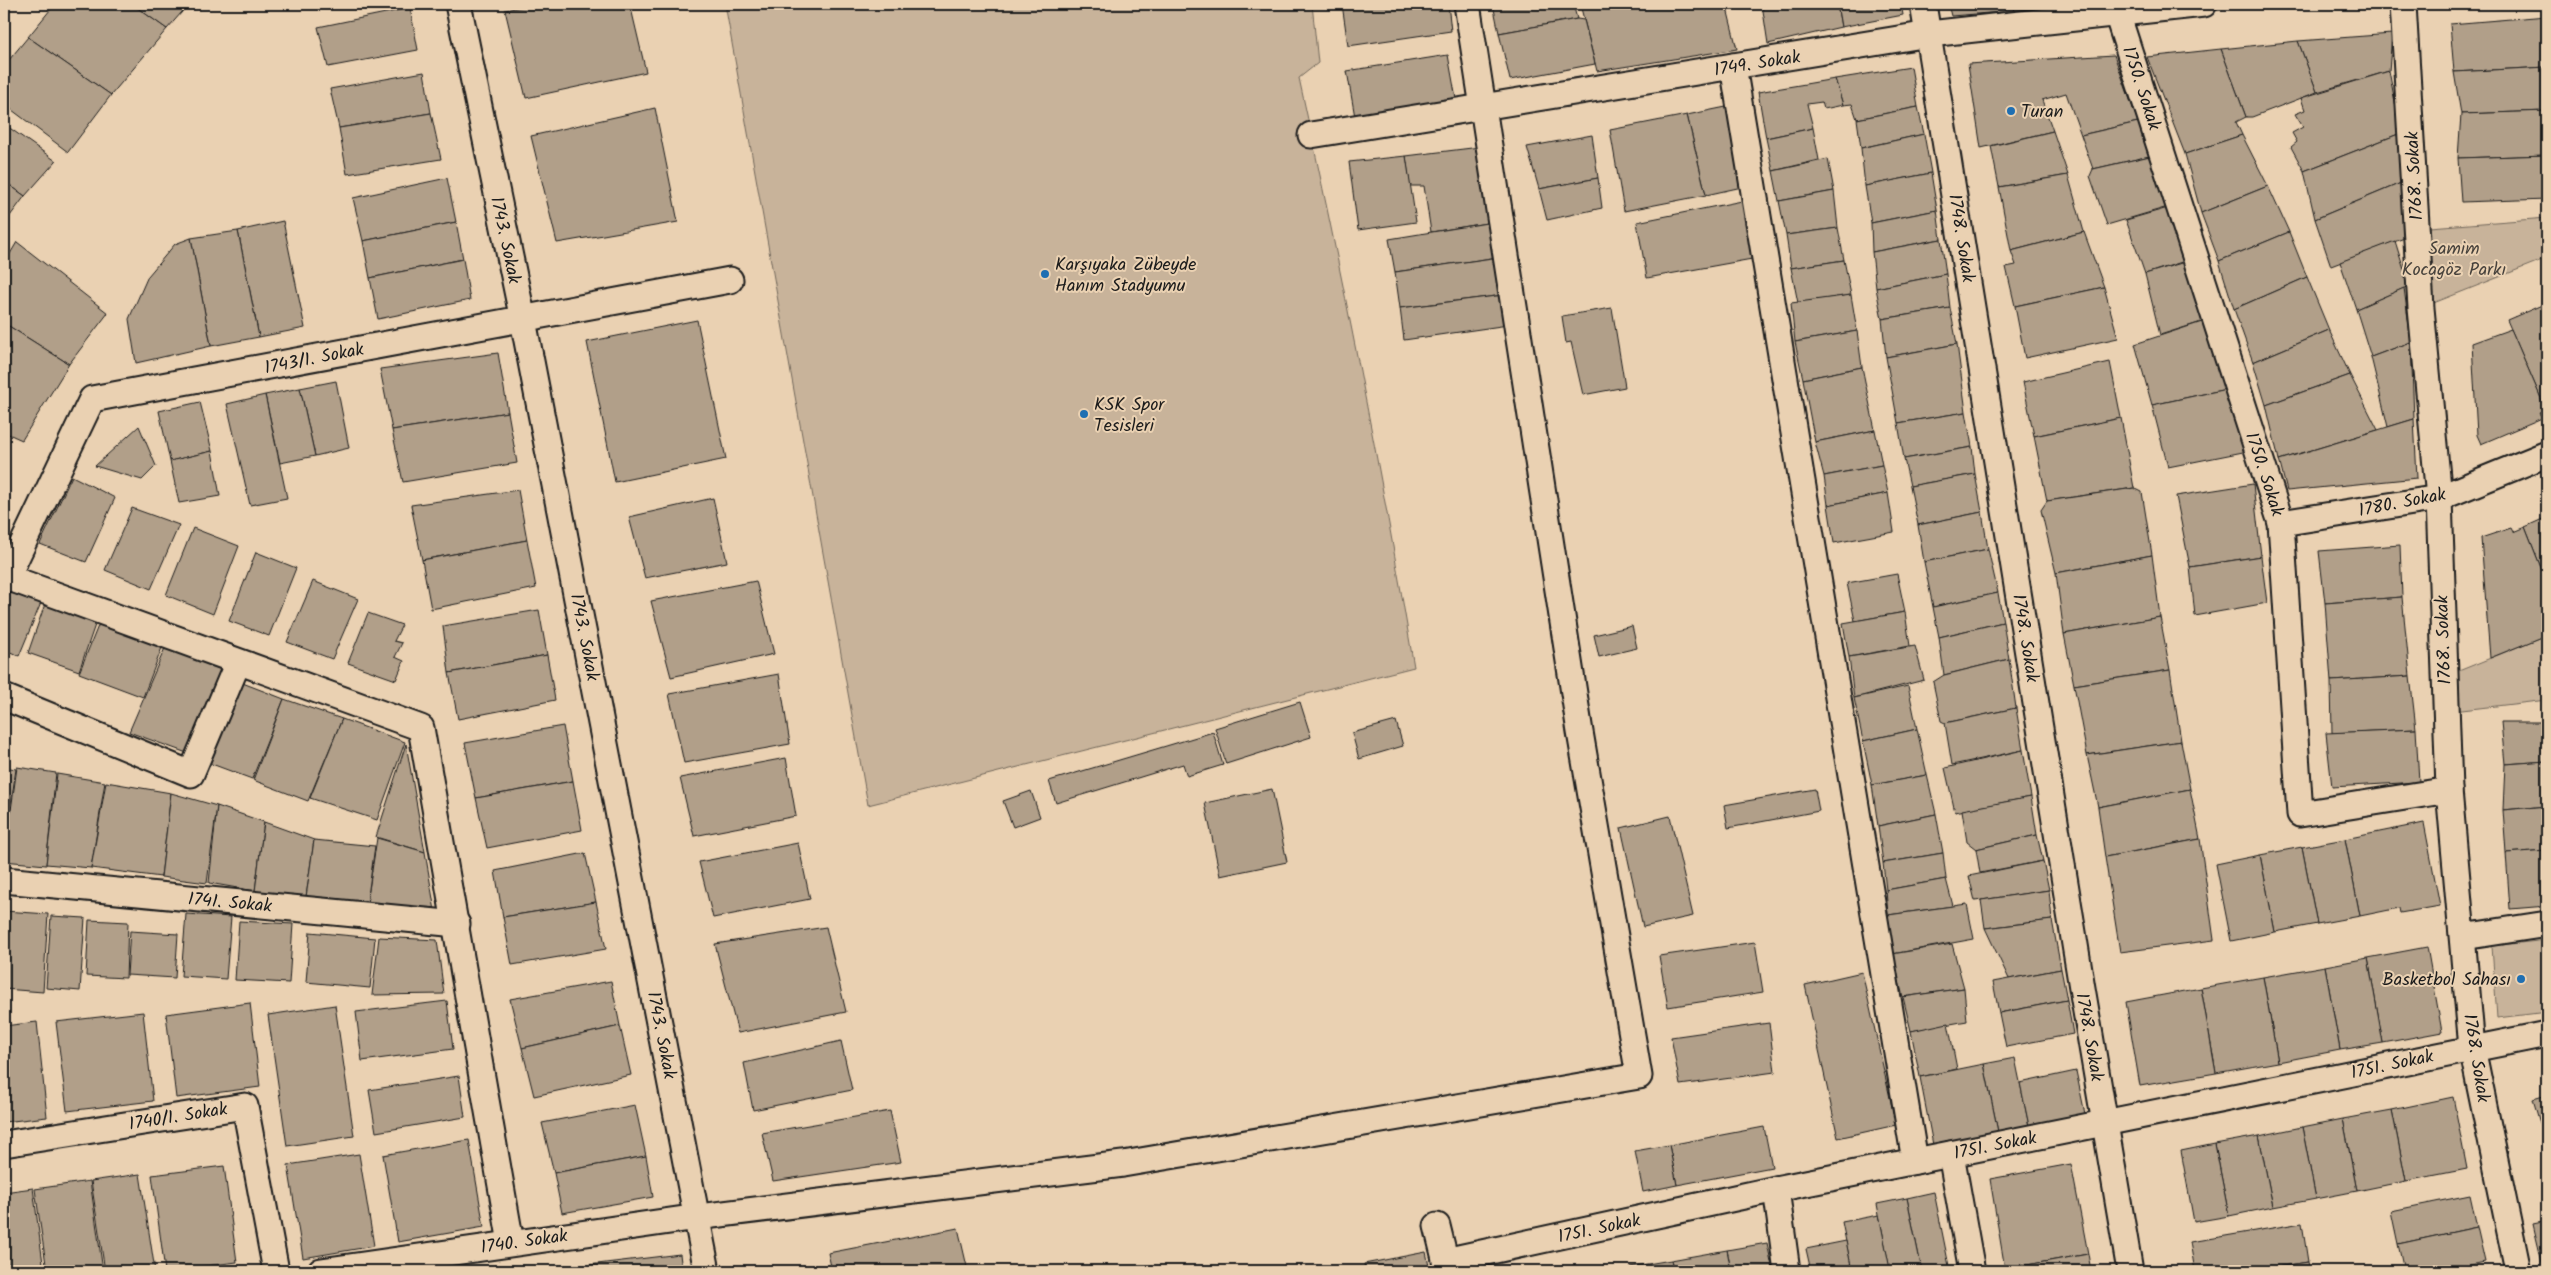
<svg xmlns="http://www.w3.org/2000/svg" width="2551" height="1275" viewBox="0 0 2551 1275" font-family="Kalam,sans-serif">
	<rect width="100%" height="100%" fill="#ead1b2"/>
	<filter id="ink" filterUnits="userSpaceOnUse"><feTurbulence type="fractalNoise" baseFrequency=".02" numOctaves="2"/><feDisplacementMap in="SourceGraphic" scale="10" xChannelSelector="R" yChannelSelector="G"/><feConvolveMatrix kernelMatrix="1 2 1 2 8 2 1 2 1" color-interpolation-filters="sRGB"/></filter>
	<g filter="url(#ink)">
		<!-- green -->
		<g fill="#c8b39a" stroke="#72685b">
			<path d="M725,4H1312L1318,63L1299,78C1342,274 1381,470 1414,667L868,805Z"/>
			<polygon points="2547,218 2547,258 2421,308 2417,228"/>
			<polygon points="2547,635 2547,700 2445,712 2444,677"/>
			<polygon points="2547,940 2547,1012 2497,1018 2492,946"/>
		</g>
		<!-- building -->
		<g fill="#b19f89" stroke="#1c1c1c">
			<polygon points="55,4 132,4 167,29 111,95 28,37"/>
			<polygon points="132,4 189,4 167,29"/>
			<polygon points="536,4 630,4 646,72 526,98 505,10"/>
			<polygon points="1342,4 1448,4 1451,31 1348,46"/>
			<polygon points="1493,4 1573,4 1577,19 1499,33"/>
			<polygon points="1580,4 1726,4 1737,49 1597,71"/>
			<polygon points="1762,4 1837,4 1841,27 1768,44"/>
			<polygon points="1837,4 1901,4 1903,15 1841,27"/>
			<polygon points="1948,4 2012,4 2014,11 1951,16"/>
			<polygon points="2012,4 2088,4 2088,6 2014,11"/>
			<polygon points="410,8 418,50 328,67 318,27"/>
			<polygon points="2547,16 2547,67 2454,72 2450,24"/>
			<polygon points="1577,19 1584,20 1595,64 1510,80 1499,33"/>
			<polygon points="2392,34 2389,71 2317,92 2298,41"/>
			<polygon points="28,37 111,95 68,152 4,104 4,66"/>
			<polygon points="2298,41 2317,92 2252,117 2246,117 2221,49"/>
			<polygon points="2221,49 2246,117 2236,122 2242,135 2185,154 2147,57"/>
			<polygon points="1448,55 1456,99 1355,117 1347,71"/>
			<polygon points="2114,55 2138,122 2081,135 2066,93 2042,100 2053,131 1981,148 1968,64"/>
			<polygon points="1911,67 1918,107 1857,119 1852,104 1843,105 1835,79"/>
			<polygon points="2547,67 2547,111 2461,114 2454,72"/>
			<polygon points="2389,71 2401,133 2304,171 2291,147 2297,142 2292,133 2303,127 2295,114 2305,110 2301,98"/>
			<polygon points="424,72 431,113 339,128 330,89"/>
			<polygon points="1835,79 1843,105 1824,109 1822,102 1807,104 1813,128 1766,138 1758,92"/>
			<polygon points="1726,107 1742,187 1706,195 1687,115"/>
			<polygon points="1918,107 1924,134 1861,148 1857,119"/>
			<polygon points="655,108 678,222 557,243 531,136"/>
			<polygon points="2547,111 2547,155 2458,158 2461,114"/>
			<polygon points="431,113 441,159 347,174 339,128"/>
			<polygon points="1687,115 1706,195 1624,211 1610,130"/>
			<polygon points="2138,122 2150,156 2093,169 2081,135"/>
			<polygon points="4,124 56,161 25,196 4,181"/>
			<polygon points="1813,128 1819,160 1773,171 1766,138"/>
			<polygon points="2053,131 2068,175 1999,187 1991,146"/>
			<polygon points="2401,133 2401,183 2315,219 2304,171"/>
			<polygon points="1924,134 1931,173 1865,186 1861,148"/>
			<polygon points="1592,135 1598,178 1539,189 1527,147"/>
			<polygon points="2242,135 2268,186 2201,213 2185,154"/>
			<polygon points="1480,147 1493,222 1431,232 1424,186 1410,186 1406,156"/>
			<polygon points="2547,155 2547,199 2461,202 2458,158"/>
			<polygon points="1406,156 1416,222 1358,230 1349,162"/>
			<polygon points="2150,156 2168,207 2107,225 2090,176 2093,169"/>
			<polygon points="1828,159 1834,191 1779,201 1773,171"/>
			<polygon points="1931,173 1937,210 1871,223 1865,186"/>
			<polygon points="2068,175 2084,232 2011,251 1999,187"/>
			<polygon points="447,178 456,222 363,241 353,198"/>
			<polygon points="1598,178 1602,208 1547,220 1539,189"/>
			<polygon points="4,181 25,196 4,224"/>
			<polygon points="2401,183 2407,237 2331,266 2315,219"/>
			<polygon points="2268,186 2289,232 2219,261 2201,213"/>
			<polygon points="1834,191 1838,228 1786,235 1779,201"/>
			<polygon points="1742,201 1752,259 1647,278 1637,222"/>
			<polygon points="2168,208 2188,260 2145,274 2126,220"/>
			<polygon points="1937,210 1941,239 1872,252 1871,223"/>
			<polygon points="283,221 305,328 259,337 238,231"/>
			<polygon points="456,222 463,259 370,278 363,241"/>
			<polygon points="1493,222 1499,257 1395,272 1389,239"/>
			<polygon points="1838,228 1844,260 1791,268 1786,235"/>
			<polygon points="238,231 259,337 211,346 191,238"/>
			<polygon points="2084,232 2104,287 2015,306 2006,267 2016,265 2011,251"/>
			<polygon points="2289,232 2307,277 2234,309 2219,261"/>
			<polygon points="191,238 211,346 136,363 129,319 148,276 175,244"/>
			<polygon points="1941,239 1946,274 1876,288 1872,252"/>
			<polygon points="2395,241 2409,286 2356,309 2340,262"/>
			<polygon points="17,242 108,313 69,364 4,323 4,264"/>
			<polygon points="1499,257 1504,295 1400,308 1395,272"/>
			<polygon points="463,259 470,300 378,319 370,278"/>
			<polygon points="1844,260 1851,295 1798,303 1791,268"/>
			<polygon points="2188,261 2208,320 2160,335 2145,274"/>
			<polygon points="1946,274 1950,308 1882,319 1876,288"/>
			<polygon points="2307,277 2329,330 2253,362 2234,309"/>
			<polygon points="2104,287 2118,338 2025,358 2015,306"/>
			<polygon points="2404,288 2411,342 2371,357 2356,309"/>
			<polygon points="1504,295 1508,325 1404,340 1400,308"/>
			<polygon points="1851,295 1857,331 1795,342 1791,303"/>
			<polygon points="2542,305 2547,317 2546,410 2507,320"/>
			<polygon points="1612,308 1625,387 1583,395 1571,342 1566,343 1562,316"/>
			<polygon points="1950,308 1957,344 1886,357 1882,319"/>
			<polygon points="697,320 726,459 615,482 587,342"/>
			<polygon points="2208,320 2231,388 2152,405 2135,344"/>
			<polygon points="4,323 69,364 22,440 4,432"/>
			<polygon points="2511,329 2546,410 2539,413 2542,418 2481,444 2477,435 2472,343"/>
			<polygon points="2329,330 2350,375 2266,405 2253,362"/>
			<polygon points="1857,331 1862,367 1803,379 1795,342"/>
			<polygon points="2411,342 2414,419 2388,427 2371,357"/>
			<polygon points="1957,344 1966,412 1898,423 1886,357"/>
			<polygon points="498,353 508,412 392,430 380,369"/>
			<polygon points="2110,362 2121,418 2034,436 2023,382"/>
			<polygon points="1862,367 1875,430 1815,442 1803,379"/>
			<polygon points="2350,375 2378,430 2279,460 2266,405"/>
			<polygon points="336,381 349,448 315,456 300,388"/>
			<polygon points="300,388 315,456 280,463 265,395"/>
			<polygon points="2231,388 2248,451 2168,467 2152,405"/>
			<polygon points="265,395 287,498 250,505 227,404"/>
			<polygon points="200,402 212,451 170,461 159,411"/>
			<polygon points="508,412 517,463 403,482 392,430"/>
			<polygon points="1966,412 1972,447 1904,459 1898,423"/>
			<polygon points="2121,418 2134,488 2047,501 2034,436"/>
			<polygon points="2414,419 2417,478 2287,491 2279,460"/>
			<polygon points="139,426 156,466 142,480 95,466"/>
			<polygon points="1875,430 1882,465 1824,476 1815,442"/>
			<polygon points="1972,447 1975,474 1910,486 1904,459"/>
			<polygon points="212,451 220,496 179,503 170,461"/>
			<polygon points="1882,465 1888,493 1828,505 1824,476"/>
			<polygon points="1975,474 1982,512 1918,525 1910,486"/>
			<polygon points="72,476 115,498 86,562 40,544"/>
			<polygon points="2253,484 2261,556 2190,567 2176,496"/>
			<polygon points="2134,488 2142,492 2152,555 2056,573 2041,510 2047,501"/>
			<polygon points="518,490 527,540 422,560 411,505"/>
			<polygon points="1888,493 1894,532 1834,543 1828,505"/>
			<polygon points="713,498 727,562 645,578 629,517"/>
			<polygon points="132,508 179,525 151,589 105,570"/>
			<polygon points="1982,512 1988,549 1924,562 1918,525"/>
			<polygon points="2547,517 2547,583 2525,527"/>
			<polygon points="2525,527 2547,583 2547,635 2490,658 2481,538 2511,528 2513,532"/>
			<polygon points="193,528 239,546 213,614 166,595"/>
			<polygon points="527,540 536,588 431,609 422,560"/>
			<polygon points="2400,545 2402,597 2325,603 2319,551"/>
			<polygon points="1988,549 1998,593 1933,607 1924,562"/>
			<polygon points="256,552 296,568 269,636 229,621"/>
			<polygon points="2152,555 2160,617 2064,634 2056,573"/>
			<polygon points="2261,556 2267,603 2195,616 2190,567"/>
			<polygon points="1897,574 1905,612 1855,621 1847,583"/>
			<polygon points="313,581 358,599 332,659 287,642"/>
			<polygon points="756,581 774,654 671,677 651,601"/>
			<polygon points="4,582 43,598 19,656 4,649"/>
			<polygon points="1998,593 2003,622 1939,637 1933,607"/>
			<polygon points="2402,597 2410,676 2331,681 2325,603"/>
			<polygon points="46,601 97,619 79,671 28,653"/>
			<polygon points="539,610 547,655 449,673 443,626"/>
			<polygon points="1905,612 1910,646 1849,657 1843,623"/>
			<polygon points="368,613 402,625 394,641 402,643 395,657 404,661 396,680 348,663"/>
			<polygon points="2160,617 2170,670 2074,685 2064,634"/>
			<polygon points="100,621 163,645 143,697 79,673"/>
			<polygon points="2003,622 2009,659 1944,675 1939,637"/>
			<polygon points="1632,626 1637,648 1599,657 1594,635"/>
			<polygon points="1915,646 1924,680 1854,698 1849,657"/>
			<polygon points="165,648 222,670 187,753 129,732"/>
			<polygon points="547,655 555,700 458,719 449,673"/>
			<polygon points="2009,659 2016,708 1945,723 1941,721 1933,682 1944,675"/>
			<polygon points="2170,670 2181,741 2087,755 2074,685"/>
			<polygon points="779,674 790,744 684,763 669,694"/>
			<polygon points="2410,676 2416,729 2332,733 2331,681"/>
			<polygon points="240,682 284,699 252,779 209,763"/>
			<polygon points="1908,686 1917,729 1863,741 1854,698"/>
			<polygon points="284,699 342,719 308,801 253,780"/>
			<polygon points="1300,702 1311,737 1226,764 1215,728"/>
			<polygon points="2016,708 2023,750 1952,765 1945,723"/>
			<polygon points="342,719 405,742 377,820 310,798"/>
			<polygon points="1396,721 1403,746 1359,759 1352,733"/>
			<polygon points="2501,722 2547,722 2547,761 2505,764"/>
			<polygon points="563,726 573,781 476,798 465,743"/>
			<polygon points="1917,729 1927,775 1872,785 1863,741"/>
			<polygon points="2416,729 2419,782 2332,787 2326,733"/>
			<polygon points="1213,732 1223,765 1187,776 1183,764 1056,803 1049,781"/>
			<polygon points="2181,741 2190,789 2098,807 2087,755"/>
			<polygon points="406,744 425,852 376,837"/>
			<polygon points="2023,750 2031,797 1955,812 1945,768"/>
			<polygon points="786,758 796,816 694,836 680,778"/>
			<polygon points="2547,761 2547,806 2503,810 2505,764"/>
			<polygon points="4,767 16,769 4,854"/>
			<polygon points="17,767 56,773 46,865 4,861"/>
			<polygon points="57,774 105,782 91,868 46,864"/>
			<polygon points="1927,775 1936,814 1878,826 1872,785"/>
			<polygon points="573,781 582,830 487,848 476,798"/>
			<polygon points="106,782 171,793 161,877 91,868"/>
			<polygon points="1272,789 1287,862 1220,876 1205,803"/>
			<polygon points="1815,789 1819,811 1728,828 1724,805"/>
			<polygon points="2190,789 2200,839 2105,857 2098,807"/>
			<polygon points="1031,791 1040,817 1013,827 1003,801"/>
			<polygon points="171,793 217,806 207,883 161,877"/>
			<polygon points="2031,797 2037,835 1976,849 1967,842 1962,810"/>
			<polygon points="217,806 264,822 255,891 209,883"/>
			<polygon points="2547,806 2547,850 2506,853 2503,810"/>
			<polygon points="1936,814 1943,853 1883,863 1878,826"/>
			<polygon points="1670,816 1693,916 1643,927 1621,828"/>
			<polygon points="264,822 314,840 306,897 255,891"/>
			<polygon points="2424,823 2440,906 2400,913 2399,908 2360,916 2345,839"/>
			<polygon points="2037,835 2043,861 1980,873 1976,849"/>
			<polygon points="377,838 425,852 435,911 367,903"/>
			<polygon points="2200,839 2214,940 2120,952 2105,857"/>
			<polygon points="2345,839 2360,916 2317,924 2302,847"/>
			<polygon points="314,840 375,846 367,903 306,897"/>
			<polygon points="798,843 810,899 713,918 699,862"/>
			<polygon points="2302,847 2317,924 2275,932 2260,855"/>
			<polygon points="2547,850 2547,906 2510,909 2506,853"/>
			<polygon points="585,853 596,902 503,917 495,871"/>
			<polygon points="1943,853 1946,879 1886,890 1883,863"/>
			<polygon points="2260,855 2275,932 2231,941 2216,864"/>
			<polygon points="2043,861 2049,890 1975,901 1969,876"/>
			<polygon points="1946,879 1953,906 1888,915 1886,890"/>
			<polygon points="2049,890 2052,920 1985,928 1981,900"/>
			<polygon points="596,902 606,949 512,965 503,917"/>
			<polygon points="1967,904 1974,939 1892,954 1888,915"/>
			<polygon points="4,911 48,914 43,992 4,989"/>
			<polygon points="186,914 231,917 226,979 181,976"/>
			<polygon points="51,916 85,918 80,991 46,988"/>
			<polygon points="89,920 128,922 126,978 86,976"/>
			<polygon points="2052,920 2061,969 2009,979 1985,928"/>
			<polygon points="239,921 293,924 289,983 235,980"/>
			<polygon points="826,927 846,1012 738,1033 715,944"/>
			<polygon points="130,931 178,934 175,978 127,975"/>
			<polygon points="310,932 375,938 370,988 306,982"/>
			<polygon points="379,937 437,940 444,994 372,995"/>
			<polygon points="1755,942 1763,992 1668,1007 1659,956"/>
			<polygon points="1952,944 1964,988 1903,997 1892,954"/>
			<polygon points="2427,947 2442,1032 2383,1043 2368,958"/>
			<polygon points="2368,958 2383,1043 2340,1050 2325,966"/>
			<polygon points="2325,966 2340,1050 2278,1062 2263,977"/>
			<polygon points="2061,969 2067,1000 1999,1013 1993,982"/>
			<polygon points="1862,972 1896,1125 1838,1138 1805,985"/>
			<polygon points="2263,977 2278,1062 2216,1073 2201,988"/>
			<polygon points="611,981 620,1026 522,1048 510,999"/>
			<polygon points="1964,988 1967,1021 1911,1031 1903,997"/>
			<polygon points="2201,988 2216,1073 2140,1086 2126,1002"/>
			<polygon points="2067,1000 2073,1034 2006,1047 1999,1013"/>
			<polygon points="447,1001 453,1049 362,1061 356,1012"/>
			<polygon points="250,1003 260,1087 176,1098 166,1014"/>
			<polygon points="335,1005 354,1136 287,1146 268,1015"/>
			<polygon points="143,1012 153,1101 67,1111 56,1022"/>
			<polygon points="37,1022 47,1117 4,1122 4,1026"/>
			<polygon points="1769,1023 1775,1072 1680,1085 1671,1037"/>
			<polygon points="1948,1023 1957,1069 1920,1077 1911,1031"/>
			<polygon points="620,1026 631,1075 534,1096 522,1048"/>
			<polygon points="841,1041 852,1090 753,1110 744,1063"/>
			<polygon points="2015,1058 2029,1126 1998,1132 1984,1064"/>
			<polygon points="1984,1064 1998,1132 1933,1145 1920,1077"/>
			<polygon points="2076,1071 2085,1114 2029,1126 2020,1083"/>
			<polygon points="459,1076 465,1117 376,1132 369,1090"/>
			<polygon points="2547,1095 2547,1148 2533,1099"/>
			<polygon points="2453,1097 2467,1169 2406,1181 2392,1110"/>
			<polygon points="635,1105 646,1156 554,1173 542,1123"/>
			<polygon points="2392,1110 2406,1181 2357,1191 2343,1119"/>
			<polygon points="890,1111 901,1162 773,1181 762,1133"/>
			<polygon points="2343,1119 2357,1191 2316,1199 2302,1127"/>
			<polygon points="1764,1127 1772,1167 1677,1185 1669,1145"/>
			<polygon points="2302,1127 2316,1199 2273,1207 2259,1136"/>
			<polygon points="2259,1136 2273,1207 2229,1216 2215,1144"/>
			<polygon points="469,1140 484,1227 398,1242 383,1155"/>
			<polygon points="2215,1144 2229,1216 2194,1222 2181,1151"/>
			<polygon points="1669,1145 1677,1185 1643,1192 1635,1151"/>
			<polygon points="359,1154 374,1246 303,1258 288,1165"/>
			<polygon points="646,1156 653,1197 562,1213 554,1173"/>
			<polygon points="2071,1164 2088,1254 2005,1269 1990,1179"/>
			<polygon points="224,1166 237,1262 165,1271 152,1175"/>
			<polygon points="140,1174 155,1271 105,1271 91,1181"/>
			<polygon points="90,1181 103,1271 47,1271 35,1189"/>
			<polygon points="33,1188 44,1271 4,1271 4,1192"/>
			<polygon points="1934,1192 1950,1271 1922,1271 1907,1198"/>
			<polygon points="2470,1195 2477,1227 2398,1244 2391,1211"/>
			<polygon points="1907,1198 1922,1271 1890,1271 1877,1204"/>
			<polygon points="1879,1215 1890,1269 1852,1271 1842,1222"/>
			<polygon points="2547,1221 2547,1271 2544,1271 2533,1224"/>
			<polygon points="2302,1223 2308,1262 2251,1271 2195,1271 2190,1242"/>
			<polygon points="2477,1227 2485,1262 2442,1271 2404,1271 2398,1244"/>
			<polygon points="958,1228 968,1271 832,1271 828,1253"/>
			<polygon points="1846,1241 1852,1271 1811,1271 1806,1249"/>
			<polygon points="1767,1243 1773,1271 1731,1271 1727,1250"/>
			<polygon points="1727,1250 1731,1271 1673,1271 1671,1260"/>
			<polygon points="1426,1252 1430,1271 1365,1271 1364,1264"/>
			<polygon points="680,1254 682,1271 590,1271 589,1265"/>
			<polygon points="2088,1254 2091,1271 2006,1271 2005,1269"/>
			<polygon points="1671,1260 1673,1271 1631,1271 1630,1267"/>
			<polygon points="2308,1262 2310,1271 2251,1271"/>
		</g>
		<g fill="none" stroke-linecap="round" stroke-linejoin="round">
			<!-- street casing -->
			<g stroke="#1c1c1c" stroke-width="29">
				<g id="street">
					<polyline points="458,4 523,320 707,1271"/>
					<polyline points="1923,4 2082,988 2130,1271"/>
					<polyline points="2114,4 2281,523 2300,814 2449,790"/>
					<polyline points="2403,4 2421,308 2439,498 2449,790 2472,1048 2518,1271"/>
					<polyline points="1733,66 1915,1161"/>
					<polyline points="1311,135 1929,34 2204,4"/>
					<polyline points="2281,523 2439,498 2547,454"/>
					<polyline points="4,576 421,728 511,1243"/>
					<polyline points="7,577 92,399 730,280"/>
					<polyline points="4,697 191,774 238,662"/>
					<polyline points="4,880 457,924"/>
					<polyline points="2463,937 2547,924"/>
					<polyline points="4,1144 245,1106 276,1271"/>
					<polyline points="1951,1154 1972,1271"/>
					<polyline points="1776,1189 1787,1271"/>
					<polyline points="1437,1226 1448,1271"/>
					<polyline points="1445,1261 1776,1189 2547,1034"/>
					<polyline points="321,1271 698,1217 1123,1164 1639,1076 1580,732 1467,4"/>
				</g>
			</g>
			<!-- street -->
			<use href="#street" stroke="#ead1b2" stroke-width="25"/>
		</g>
	</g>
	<!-- markers -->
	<g fill="#1f6fb2" stroke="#ead1b2" stroke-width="2">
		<circle cx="2011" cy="111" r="5"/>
		<circle cx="1045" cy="274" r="5"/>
		<circle cx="1084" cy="414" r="5"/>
		<circle cx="2521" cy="979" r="5"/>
	</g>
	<g text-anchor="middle" stroke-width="4" stroke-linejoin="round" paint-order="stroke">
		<!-- street labels -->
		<g font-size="18" fill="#1c1c1c" stroke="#ead1b2">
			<text transform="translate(1757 63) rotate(-9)" y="6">1749. Sokak</text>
			<text transform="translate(2142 88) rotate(72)" y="6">1750. Sokak</text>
			<text transform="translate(2414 176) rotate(-93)" y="6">1768. Sokak</text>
			<text transform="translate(1962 238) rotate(81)" y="6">1748. Sokak</text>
			<text transform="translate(506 240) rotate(78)" y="6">1743. Sokak</text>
			<text transform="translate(314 358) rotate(-11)" y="6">1743/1. Sokak</text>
			<text transform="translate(2265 474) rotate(72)" y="6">1750. Sokak</text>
			<text transform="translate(2402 502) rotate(-11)" y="6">1780. Sokak</text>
			<text transform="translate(585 637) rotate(79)" y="6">1743. Sokak</text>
			<text transform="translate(2026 638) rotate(81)" y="6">1748. Sokak</text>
			<text transform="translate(2443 640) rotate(-92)" y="6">1768. Sokak</text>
			<text transform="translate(230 902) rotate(5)" y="6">1741. Sokak</text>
			<text transform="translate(662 1035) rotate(79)" y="6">1743. Sokak</text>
			<text transform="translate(2090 1037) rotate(80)" y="6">1748. Sokak</text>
			<text transform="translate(2477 1058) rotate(81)" y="6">1768. Sokak</text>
			<text transform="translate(2392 1064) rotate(-12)" y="6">1751. Sokak</text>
			<text transform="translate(178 1116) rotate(-9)" y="6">1740/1. Sokak</text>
			<text transform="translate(1995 1145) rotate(-11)" y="6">1751. Sokak</text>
			<text transform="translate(1599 1228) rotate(-12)" y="6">1751. Sokak</text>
			<text transform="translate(524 1241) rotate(-8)" y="6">1740. Sokak</text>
		</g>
		<!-- poi labels -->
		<g font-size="18" fill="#1c1c1c" stroke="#ead1b2" text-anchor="start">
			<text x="2021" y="117">Turan</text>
			<text x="1055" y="270">Karşıyaka Zübeyde<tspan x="1055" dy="21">Hanım Stadyumu</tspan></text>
			<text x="1094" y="410">KSK Spor<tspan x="1094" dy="21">Tesisleri</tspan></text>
			<text x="2511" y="985" text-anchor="end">Basketbol Sahası</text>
		</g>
		<!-- park labels -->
		<g font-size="18" fill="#47423c" stroke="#ead1b2">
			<text x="2454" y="254">Samim<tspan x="2454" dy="21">Kocagöz Parkı</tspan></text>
		</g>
	</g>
	<!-- margin -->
	<rect width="2551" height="1275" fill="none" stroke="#ead1b2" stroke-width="20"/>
	<rect x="10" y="10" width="2531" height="1255" fill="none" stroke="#1c1c1c" stroke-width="2" filter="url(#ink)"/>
</svg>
